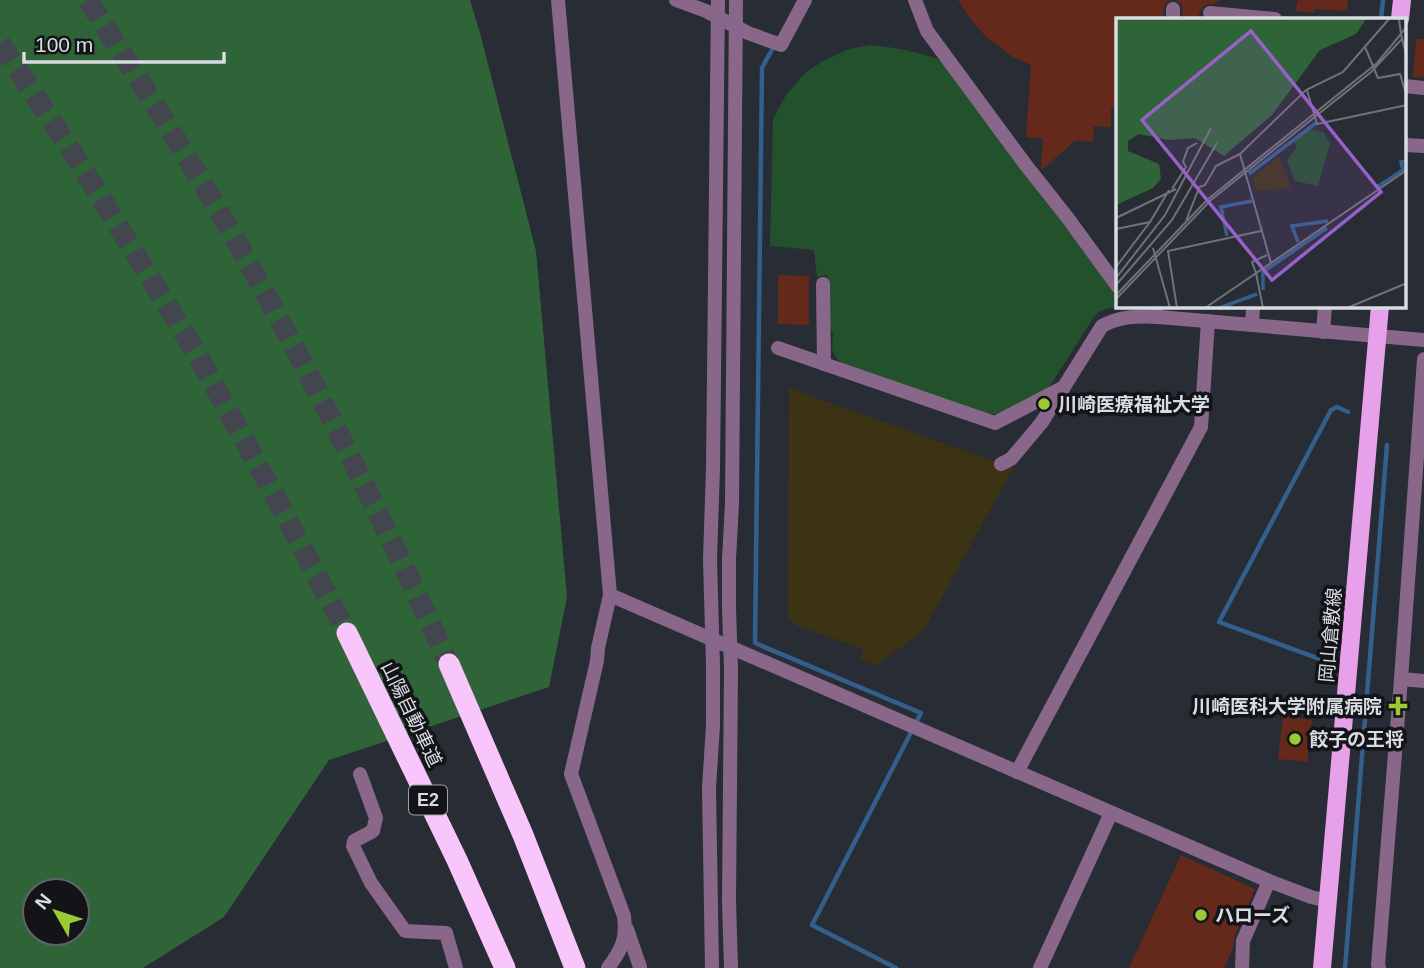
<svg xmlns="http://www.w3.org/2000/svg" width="1424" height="968" viewBox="0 0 1424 968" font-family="Helvetica,'Noto Sans JP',sans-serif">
	<rect width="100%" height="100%" fill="#282c34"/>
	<!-- green -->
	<path fill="#23512c" d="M870,45C896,47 920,53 945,61L1118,296V306H1124L1123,310C1111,307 1106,308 1096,314L1048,389L1013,409L996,414L979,413L850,370L837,359L832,350L833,334L826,319L827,275L817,277L814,250L770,246L773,119L786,95L806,72L825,60L849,49Z"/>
	<!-- forest -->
	<path fill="#2f6439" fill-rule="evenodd" d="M0,0H470L480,33L536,251L567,597L549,687L329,760L224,917L143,968H0ZM35,891H77V933H35Z"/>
	<!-- sand -->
	<polygon fill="#3b3313" points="789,388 1013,468 923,632 876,665 860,659 864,649 797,626 788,617"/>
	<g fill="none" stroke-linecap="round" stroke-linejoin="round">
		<!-- stream -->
		<g stroke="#335f8d" stroke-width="4.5">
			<polyline points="1381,19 1383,0"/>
			<polyline points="775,44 762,68 755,643 921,713 812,925 896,968"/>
			<polyline points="1336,665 1219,622 1331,410 1337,407 1348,412"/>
			<polyline points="1345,968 1387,445"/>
		</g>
	</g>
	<!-- building -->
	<g fill="#64291a">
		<polygon points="958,0 1170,0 1164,5 1163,19 1118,19 1118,103 1111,109 1111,127 1094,126 1093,142 1075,141 1042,170 1041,168 1043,139 1026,137 1031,65 1013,57 986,37 971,20"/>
		<polygon points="1176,0 1220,0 1214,4 1207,4 1203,7 1199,13 1199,19 1183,19 1182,5"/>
		<polygon points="1298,0 1348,0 1347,11 1315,9 1314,13 1295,11"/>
		<polygon points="1416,39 1424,39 1424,78 1413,77"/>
		<polygon points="778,275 809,276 809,325 778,324"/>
		<polygon points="1283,716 1312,720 1307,762 1278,759"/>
		<polygon points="1181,855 1255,889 1234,937 1233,948 1224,968 1129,968"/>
	</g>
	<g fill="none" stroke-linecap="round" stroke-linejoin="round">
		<!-- highway-tunnel -->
		<g stroke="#43464e" stroke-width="21" stroke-dasharray="21 10" stroke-linecap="butt">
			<path d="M88,0C145,89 202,178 253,271C324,399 388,531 449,664"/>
			<polyline points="0,43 80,164 197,354 284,513 347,633"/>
		</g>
		<!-- minor -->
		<g stroke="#89678b" stroke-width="14">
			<path d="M558,0L610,595L598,648L597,661L571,774L624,916C627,939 622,949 608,968"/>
			<polyline points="676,0 706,11 748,33 781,45 805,0"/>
			<polyline points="915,0 927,31 1025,164 1067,217 1118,287"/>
			<polyline points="1210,13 1275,19"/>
			<polyline points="1173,19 1173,9"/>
			<polyline points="1405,86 1424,88"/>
			<polyline points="1405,145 1424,146"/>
			<polyline points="823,284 824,364"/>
			<polyline points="1152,306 1159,317 1424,340"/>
			<polyline points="1252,325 1253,306"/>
			<polyline points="1323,332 1325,306"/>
			<polyline points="778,348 995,423 1064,387"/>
			<path d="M1001,464L1011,459L1042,422L1102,326C1120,316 1138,316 1159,317"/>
			<polyline points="610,595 1269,881 1311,897 1328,901"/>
			<polyline points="1401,679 1424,681"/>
			<polyline points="1017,772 1201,427 1208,321"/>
			<polyline points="360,774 376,818 373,831 354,841 353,846 371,883 405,931 446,933 456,968"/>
			<polyline points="627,929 640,967"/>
			<polyline points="712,968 709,788 713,725 713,666 710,560 713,468 718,0"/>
			<polyline points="731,968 729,901 731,668 729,608 729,559 732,503 736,0"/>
			<polyline points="1040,968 1111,813"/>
			<polyline points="1242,968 1243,941 1269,881"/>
			<polyline points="1379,968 1378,965 1401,679 1424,359"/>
		</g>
		<!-- major -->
		<g stroke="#e7a0ea" stroke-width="18">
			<polyline points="1400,19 1402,0"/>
			<polyline points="1322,968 1380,306"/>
		</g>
		<!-- highway -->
		<g stroke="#f9c6fb" stroke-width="21">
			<polyline points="347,633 457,860 505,968"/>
			<polyline points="449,664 523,835 575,968"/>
		</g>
	</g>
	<!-- markers -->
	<g fill="#9acb34" stroke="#131418" stroke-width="2.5">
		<circle cx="1044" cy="404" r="7"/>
		<path d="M1394.5 695.5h7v7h7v7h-7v7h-7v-7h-7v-7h7z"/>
		<circle cx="1295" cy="739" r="7"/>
		<circle cx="1201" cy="915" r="7"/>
	</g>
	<g text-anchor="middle" stroke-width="7" stroke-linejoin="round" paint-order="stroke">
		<!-- shield labels -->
		<rect fill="#131418" stroke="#9ea0a5" stroke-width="2" x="409" y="785.5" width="38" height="29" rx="5"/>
		<g font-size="18" font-weight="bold" fill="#d9dce1">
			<text x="428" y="806">E2</text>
		</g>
		<!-- poi labels -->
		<g font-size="19" font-weight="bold" fill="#d9dce1" stroke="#131418" text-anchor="start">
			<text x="1058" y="411">川崎医療福祉大学</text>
			<text x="1382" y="713" text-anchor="end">川崎医科大学附属病院</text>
			<text x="1309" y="746">餃子の王将</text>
			<text x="1215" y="922">ハローズ</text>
		</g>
		<!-- street labels -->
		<g font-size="19" fill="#d9dce1" stroke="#131418">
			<text transform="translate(1330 635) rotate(-85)" y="7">岡山倉敷線</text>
			<text transform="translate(412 714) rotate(64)" y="7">山陽自動車道</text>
		</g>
	</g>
	<!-- overview -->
	<g transform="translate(1116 18)">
		<rect width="290" height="290" fill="#282c34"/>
		<path d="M192,111L207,114L214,125L202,168L179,163L171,143L181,128L177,123Z" fill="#23512c"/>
		<path d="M0,1H250L240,16L204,32L156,97L108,138L79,120L52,122L23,116L12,123V133L43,146L45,161L37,170L0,187Z" fill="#2f6439"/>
		<path d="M163,138L175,170L140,173L137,159Z" fill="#3b3313"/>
		<path fill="none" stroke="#335f8d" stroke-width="3.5" d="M133,156L200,105M261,169L287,152L285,144L291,143M111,218L105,189L136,183M182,224L176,208L212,203M147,272V254L211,210M103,290L141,276"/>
		<path fill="none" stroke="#6f7279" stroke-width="2" d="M291,8L285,16L291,40M249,29L262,60L284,56L291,79M191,72L201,106L291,87M124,136L155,245M81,170L89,167L100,148L124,136L190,72L227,54L273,1M56,171L70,149L67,144L72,130L81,125M0,200L60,171M70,203L83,170M0,211L34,204L53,172M37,230L54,290M0,249L34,204M140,255L136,244L151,237M140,255L147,290M0,260L49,197L95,110M0,267L56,202L101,125M0,277L91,182L261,45L285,16L283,1M0,281L95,182L255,54L286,21M61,290L52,233L145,213M89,290L291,152M231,290L291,265"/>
		<path fill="#9761c9" fill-opacity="0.15" stroke="#9761c9" stroke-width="3.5" d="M135,13L265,174L156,262L26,102Z"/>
		<rect width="290" height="290" fill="none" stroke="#d9dce1" stroke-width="3.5"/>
	</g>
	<!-- north arrow -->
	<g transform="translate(56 912) rotate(309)"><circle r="33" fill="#131418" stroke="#626468" stroke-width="2"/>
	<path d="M0-5L12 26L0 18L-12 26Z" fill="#9acb34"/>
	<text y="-10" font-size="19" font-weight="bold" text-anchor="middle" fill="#d9dce1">N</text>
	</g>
	<!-- scale -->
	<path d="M24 52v10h200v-10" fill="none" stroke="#d9dce1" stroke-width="3.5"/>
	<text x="35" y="52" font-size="21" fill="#d9dce1" stroke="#131418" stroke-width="5" paint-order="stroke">100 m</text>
</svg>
